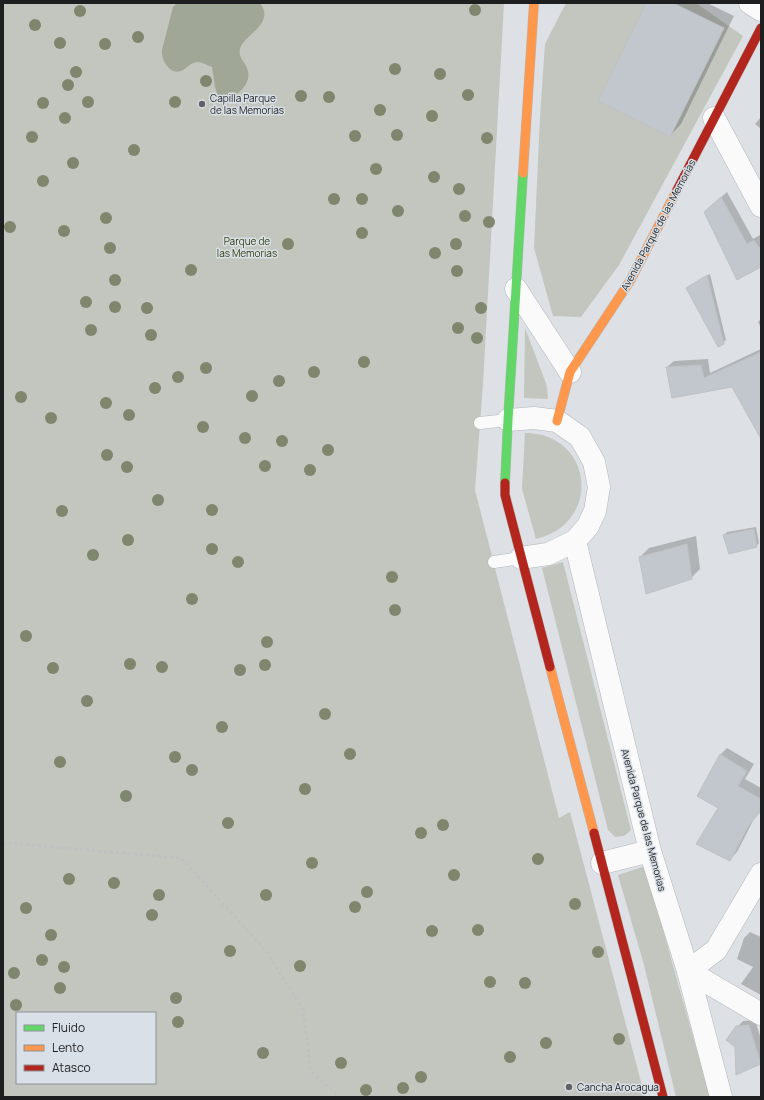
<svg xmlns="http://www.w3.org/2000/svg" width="764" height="1100" viewBox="0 0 764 1100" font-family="Manrope,sans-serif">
	<rect width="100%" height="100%" fill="#dde0e4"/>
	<!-- green -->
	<g fill="#c2c6be" fill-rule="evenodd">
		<path d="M3,3H504L483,384L475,490L559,818L570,812L645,1097H3ZM17,1013H155V1083H17Z"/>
		<polygon points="566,3 696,3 743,36 619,265 581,317 553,316 534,248 540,117 545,44"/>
		<polygon points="525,328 547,386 548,399 524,398"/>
		<path d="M525,433C593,433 603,523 536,539L522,489Z"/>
		<polygon points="563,562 631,830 624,836 615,837 608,830 542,568"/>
		<polygon points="645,866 710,1097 676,1097 644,965 618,875"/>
	</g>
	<!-- water -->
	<path fill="#a1a796" d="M177,3H260C276,24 243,35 240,49C238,59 246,62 248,71C251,85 237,96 226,100L218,96L215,87L212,67C207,65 202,62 197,62C190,63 188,67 183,70C171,77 161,61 162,50L173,7Z"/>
	<!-- shadow -->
	<g fill="#0003">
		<polygon points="647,3 707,3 734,16 681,124 670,136"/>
		<polygon points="761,117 761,129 755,124"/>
		<polygon points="727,192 753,239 760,235 761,236 761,266 710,207"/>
		<polygon points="710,274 726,340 723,343 690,286"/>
		<polygon points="761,319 761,328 758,322"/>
		<polygon points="761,349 761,437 732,386 667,367 674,361 708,359 710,373"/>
		<polygon points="756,527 759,543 756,546 724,535 727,532"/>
		<polygon points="696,536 700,569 691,578 640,557 649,548"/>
		<polygon points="727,748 754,764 745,779 761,788 761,811 754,819 737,852 730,859 719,807 720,755"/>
		<polygon points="750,932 761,937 761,995 741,984 753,967 737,959 744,938"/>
		<polygon points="755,1020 761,1039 760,1063 737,1027 743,1021"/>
	</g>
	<!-- building -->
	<g fill="#c2c7ce" stroke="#bfc1c4">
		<polygon points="646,3 673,3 724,28 670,137 598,101"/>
		<polygon points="721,197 747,244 754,240 761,250 761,267 737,280 704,212"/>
		<polygon points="707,275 724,344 718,347 686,288"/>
		<polygon points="761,352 761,439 732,387 672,398 666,367 701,365 704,378"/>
		<polygon points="754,529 757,547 729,554 723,535"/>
		<polygon points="687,544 692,579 646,594 639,557"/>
		<polygon points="720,754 747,771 738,786 761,799 761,810 748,827 730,861 696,844 718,808 697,796"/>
		<polygon points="749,1025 761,1064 736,1075 735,1047 726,1040 736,1026"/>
	</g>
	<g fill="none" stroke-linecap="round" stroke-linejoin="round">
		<!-- lane casing -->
		<g stroke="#b4b7ba" stroke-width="13">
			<g id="lane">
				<polyline points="480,423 508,420"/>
				<polyline points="494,562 521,558"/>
			</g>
		</g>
		<!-- street casing -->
		<g stroke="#b4b7ba" stroke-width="23">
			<g id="street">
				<polyline points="750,3 761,10"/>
				<polyline points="714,118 761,206"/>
				<polyline points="516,289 570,372"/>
				<polyline points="508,420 534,418 557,421 580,437 594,462 599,487 595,511 588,526 575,541 548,554 521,558"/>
				<polyline points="575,541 650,851 688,971 721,1097"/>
				<polyline points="602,863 650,851"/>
				<polyline points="761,874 716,950 688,971 761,1014"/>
			</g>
		</g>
		<!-- fast casing -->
		<g stroke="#b4b7ba" stroke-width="10">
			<polyline id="fast" points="505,483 508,420 523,173"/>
		</g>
		<!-- slow casing -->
		<g stroke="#b4b7ba" stroke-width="10">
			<g id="slow">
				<polyline points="523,173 534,3"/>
				<polyline points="557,421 570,372 630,281 677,190"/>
				<polyline points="550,667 594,833"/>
			</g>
		</g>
		<!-- jam casing -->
		<g stroke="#b4b7ba" stroke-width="10">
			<g id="jam">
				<polyline points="677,190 761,28"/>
				<polyline points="505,483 505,495 550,667"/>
				<polyline points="594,833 663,1097"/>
			</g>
		</g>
		<!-- path -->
		<polyline stroke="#bfc0c1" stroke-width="2.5" stroke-dasharray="3 3" stroke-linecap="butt" points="3,845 6,843 181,858 266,951 303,1010 311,1071 339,1097"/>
		<!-- lane -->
		<use href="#lane" stroke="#fafafb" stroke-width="12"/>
		<!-- street -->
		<use href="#street" stroke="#fafafb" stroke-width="22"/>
		<!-- fast -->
		<use href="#fast" stroke="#63d668" stroke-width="9"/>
		<!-- slow -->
		<use href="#slow" stroke="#ff974d" stroke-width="9"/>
		<!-- jam -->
		<use href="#jam" stroke="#b3261e" stroke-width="9"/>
	</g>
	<!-- trees -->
	<g fill="#7e866d">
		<circle cx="475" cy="10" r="6"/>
		<circle cx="80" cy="11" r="6"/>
		<circle cx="35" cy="25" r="6"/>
		<circle cx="138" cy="37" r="6"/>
		<circle cx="60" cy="43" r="6"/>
		<circle cx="105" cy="44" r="6"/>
		<circle cx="395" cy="69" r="6"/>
		<circle cx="76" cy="72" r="6"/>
		<circle cx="440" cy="74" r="6"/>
		<circle cx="206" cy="81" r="6"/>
		<circle cx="68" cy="85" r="6"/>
		<circle cx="468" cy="95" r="6"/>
		<circle cx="301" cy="96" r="6"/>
		<circle cx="329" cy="97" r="6"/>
		<circle cx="88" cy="102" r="6"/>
		<circle cx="175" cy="102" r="6"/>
		<circle cx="43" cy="103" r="6"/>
		<circle cx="380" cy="110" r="6"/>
		<circle cx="432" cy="116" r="6"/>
		<circle cx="65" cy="118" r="6"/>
		<circle cx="397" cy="135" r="6"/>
		<circle cx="355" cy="136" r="6"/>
		<circle cx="32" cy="137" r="6"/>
		<circle cx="487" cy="138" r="6"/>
		<circle cx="134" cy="150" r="6"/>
		<circle cx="73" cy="163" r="6"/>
		<circle cx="376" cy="169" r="6"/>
		<circle cx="434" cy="177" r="6"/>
		<circle cx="43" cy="181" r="6"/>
		<circle cx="459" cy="189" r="6"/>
		<circle cx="334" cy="199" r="6"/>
		<circle cx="362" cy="199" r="6"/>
		<circle cx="398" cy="211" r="6"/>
		<circle cx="465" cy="216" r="6"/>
		<circle cx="106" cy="218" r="6"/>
		<circle cx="489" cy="222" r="6"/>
		<circle cx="10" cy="227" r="6"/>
		<circle cx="64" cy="231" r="6"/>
		<circle cx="362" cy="233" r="6"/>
		<circle cx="288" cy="244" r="6"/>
		<circle cx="456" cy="244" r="6"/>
		<circle cx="110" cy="248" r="6"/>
		<circle cx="435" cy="253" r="6"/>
		<circle cx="191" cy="270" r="6"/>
		<circle cx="457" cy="271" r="6"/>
		<circle cx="115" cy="280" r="6"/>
		<circle cx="86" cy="302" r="6"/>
		<circle cx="115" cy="307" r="6"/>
		<circle cx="147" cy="308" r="6"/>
		<circle cx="481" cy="308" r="6"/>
		<circle cx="458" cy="328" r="6"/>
		<circle cx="91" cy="330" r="6"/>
		<circle cx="151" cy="335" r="6"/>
		<circle cx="477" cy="338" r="6"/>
		<circle cx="364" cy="362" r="6"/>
		<circle cx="206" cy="368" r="6"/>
		<circle cx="314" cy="372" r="6"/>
		<circle cx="178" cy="377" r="6"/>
		<circle cx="279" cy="381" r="6"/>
		<circle cx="155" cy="388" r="6"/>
		<circle cx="252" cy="396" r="6"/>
		<circle cx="21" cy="397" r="6"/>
		<circle cx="106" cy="403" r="6"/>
		<circle cx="129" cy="415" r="6"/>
		<circle cx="51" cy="418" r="6"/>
		<circle cx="203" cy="427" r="6"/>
		<circle cx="245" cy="438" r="6"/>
		<circle cx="282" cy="441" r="6"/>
		<circle cx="328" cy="450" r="6"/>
		<circle cx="107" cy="455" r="6"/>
		<circle cx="265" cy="466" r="6"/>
		<circle cx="127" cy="467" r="6"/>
		<circle cx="310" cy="470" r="6"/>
		<circle cx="158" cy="500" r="6"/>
		<circle cx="212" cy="510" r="6"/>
		<circle cx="62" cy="511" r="6"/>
		<circle cx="128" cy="540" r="6"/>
		<circle cx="212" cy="549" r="6"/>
		<circle cx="93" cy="555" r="6"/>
		<circle cx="238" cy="562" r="6"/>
		<circle cx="392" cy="577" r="6"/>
		<circle cx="192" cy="599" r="6"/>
		<circle cx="395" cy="610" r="6"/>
		<circle cx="26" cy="636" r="6"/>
		<circle cx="267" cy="642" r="6"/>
		<circle cx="130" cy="664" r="6"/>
		<circle cx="265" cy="665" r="6"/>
		<circle cx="162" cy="667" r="6"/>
		<circle cx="53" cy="668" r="6"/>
		<circle cx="240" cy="670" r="6"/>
		<circle cx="87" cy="701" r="6"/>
		<circle cx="325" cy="714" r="6"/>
		<circle cx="222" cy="727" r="6"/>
		<circle cx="350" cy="754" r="6"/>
		<circle cx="175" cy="757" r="6"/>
		<circle cx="60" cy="762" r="6"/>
		<circle cx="192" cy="770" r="6"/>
		<circle cx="305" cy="789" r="6"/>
		<circle cx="126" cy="796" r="6"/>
		<circle cx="228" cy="823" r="6"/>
		<circle cx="443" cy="825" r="6"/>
		<circle cx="421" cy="833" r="6"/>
		<circle cx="538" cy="859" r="6"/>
		<circle cx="312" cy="863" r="6"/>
		<circle cx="454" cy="875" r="6"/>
		<circle cx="69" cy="879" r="6"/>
		<circle cx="114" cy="883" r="6"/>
		<circle cx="367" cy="892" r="6"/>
		<circle cx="159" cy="895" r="6"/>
		<circle cx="266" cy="895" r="6"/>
		<circle cx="575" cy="904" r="6"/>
		<circle cx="355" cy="907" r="6"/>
		<circle cx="26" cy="908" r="6"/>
		<circle cx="152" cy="915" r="6"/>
		<circle cx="478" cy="930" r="6"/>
		<circle cx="432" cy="931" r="6"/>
		<circle cx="51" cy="935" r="6"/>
		<circle cx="230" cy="951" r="6"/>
		<circle cx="598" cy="952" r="6"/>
		<circle cx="42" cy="960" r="6"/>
		<circle cx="300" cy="966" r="6"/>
		<circle cx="64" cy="967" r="6"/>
		<circle cx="14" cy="973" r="6"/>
		<circle cx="490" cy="982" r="6"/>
		<circle cx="525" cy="983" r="6"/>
		<circle cx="60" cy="988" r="6"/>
		<circle cx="176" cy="998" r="6"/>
		<circle cx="16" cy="1005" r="6"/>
		<circle cx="178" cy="1022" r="6"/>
		<circle cx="619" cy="1039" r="6"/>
		<circle cx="546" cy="1043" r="6"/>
		<circle cx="263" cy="1053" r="6"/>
		<circle cx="510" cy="1057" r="6"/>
		<circle cx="341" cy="1063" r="6"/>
		<circle cx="421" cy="1077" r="6"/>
		<circle cx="403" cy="1088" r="6"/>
		<circle cx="366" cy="1090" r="6"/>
	</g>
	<!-- markers -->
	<g fill="#606265" stroke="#dae0e7" stroke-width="1.5">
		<circle cx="202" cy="104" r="4"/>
		<circle cx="569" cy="1087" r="4"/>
	</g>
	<g text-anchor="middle" stroke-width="3" stroke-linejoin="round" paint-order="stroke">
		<!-- poi labels -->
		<g font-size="10" fill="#1c1e20" stroke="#dae0e7" text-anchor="start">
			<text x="210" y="102">Capilla Parque<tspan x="210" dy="12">de las Memorias</tspan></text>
			<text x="577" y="1091">Cancha Arocagua</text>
		</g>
		<!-- street labels -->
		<g font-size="10" fill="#1c1e20" stroke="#dae0e7">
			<text transform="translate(658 225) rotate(-62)" y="4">Avenida Parque de las Memorias</text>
			<text transform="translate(644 820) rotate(75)" y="4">Avenida Parque de las Memorias</text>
		</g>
		<!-- park labels -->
		<g font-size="10" fill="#313c0b" stroke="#dae0e7">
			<text x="247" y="245">Parque de<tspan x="247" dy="12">las Memorias</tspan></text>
		</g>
	</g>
	<!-- border -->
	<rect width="764" height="1100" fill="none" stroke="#1c1e20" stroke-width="8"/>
	<!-- legend -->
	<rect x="16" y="1012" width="140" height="72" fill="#dae0e7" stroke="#8e9297"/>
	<rect x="24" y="1025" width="20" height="6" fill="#63d668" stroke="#8e9297"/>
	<text x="52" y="1032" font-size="12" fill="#1c1e20">Fluido</text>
	<rect x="24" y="1045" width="20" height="6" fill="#ff974d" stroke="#8e9297"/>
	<text x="52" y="1052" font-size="12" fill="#1c1e20">Lento</text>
	<rect x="24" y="1065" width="20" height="6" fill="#b3261e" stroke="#8e9297"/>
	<text x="52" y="1072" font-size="12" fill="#1c1e20">Atasco</text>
</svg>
